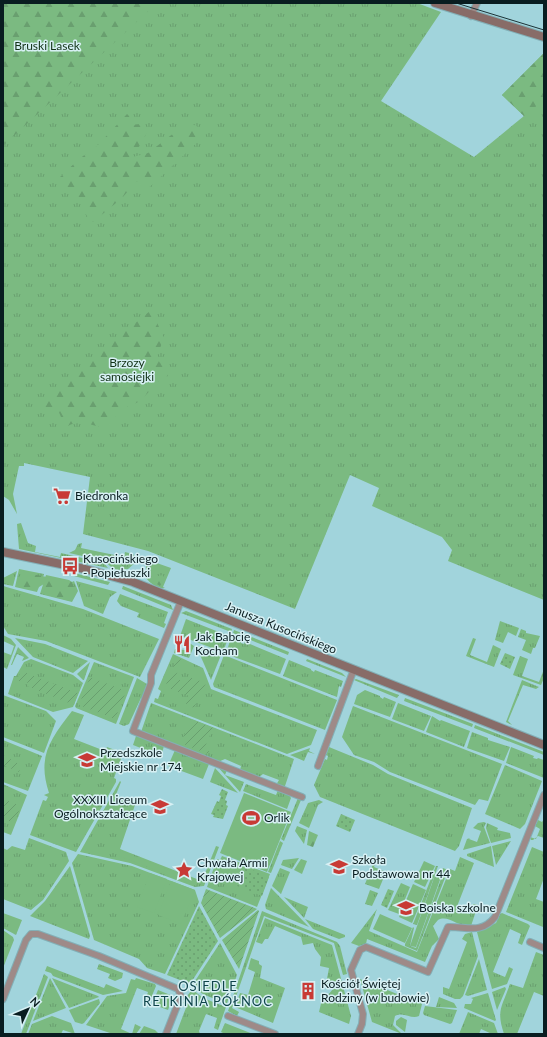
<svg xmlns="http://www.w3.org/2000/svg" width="547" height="1037" viewBox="0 0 547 1037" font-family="Lato,sans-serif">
	<defs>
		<pattern id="grass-tufts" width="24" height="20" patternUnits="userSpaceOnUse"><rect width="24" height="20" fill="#7bba81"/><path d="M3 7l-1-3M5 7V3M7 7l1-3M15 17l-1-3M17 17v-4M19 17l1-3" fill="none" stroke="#699f6f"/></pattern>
		<pattern id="forest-firs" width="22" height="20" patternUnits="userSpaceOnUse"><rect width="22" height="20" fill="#7bba81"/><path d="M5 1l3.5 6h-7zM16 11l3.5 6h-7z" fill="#699f6f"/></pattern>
		<pattern id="park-dots" width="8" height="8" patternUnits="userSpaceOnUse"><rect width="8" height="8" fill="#7bba81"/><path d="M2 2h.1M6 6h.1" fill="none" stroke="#699f6f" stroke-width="1.8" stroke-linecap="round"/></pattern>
		<pattern id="garden-furrows" width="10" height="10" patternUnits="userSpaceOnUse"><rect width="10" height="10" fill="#7bba81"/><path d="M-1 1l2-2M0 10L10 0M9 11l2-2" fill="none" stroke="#699f6f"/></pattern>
	</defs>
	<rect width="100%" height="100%" fill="#a1d4dc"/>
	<!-- grass -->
	<g fill="url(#grass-tufts)">
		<polygon points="3,3 417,3 441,12 381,101 474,157 524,116 502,95 544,53 544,600 448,561 452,550 442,537 372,506 379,488 350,475 295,609 148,551 83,534 90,477 24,463 24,466 19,466 13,494 17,514 9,500 3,496"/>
		<polygon points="21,523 28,543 36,546 35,552 60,557 61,553 104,563 108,568 19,549 17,524"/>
		<polygon points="82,543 81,548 124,557 125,552 133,554 136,558 136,562 128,569 117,570 110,566 105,561 69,553 75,550 78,544"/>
		<path d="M151,561L171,568L163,587L165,588C157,589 151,584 146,578V566Z"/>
		<polygon points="19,569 44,574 37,592 15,587"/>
		<polygon points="17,571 13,586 3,584 3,578"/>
		<polygon points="74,573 110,582 108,585 74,576"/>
		<polygon points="46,575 69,580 72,582 74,581 78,591 72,602 40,594"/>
		<polygon points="76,581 117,592 110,597 103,614 84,606"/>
		<polygon points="3,586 83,609 159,639 140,677 46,641 8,634 3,626"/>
		<polygon points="123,586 171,605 173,610 122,589"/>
		<polygon points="120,594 168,612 164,623 166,624 164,628 137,617 139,613 121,606 117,601"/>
		<polygon points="186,611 232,629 231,632 181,613"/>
		<polygon points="186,619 229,636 223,652 180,636"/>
		<polygon points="500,621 519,628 516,636 508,632 503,643 495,640"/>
		<polygon points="521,629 526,631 526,633 540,636 535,648 533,648 531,654 522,650 526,640 518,637"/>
		<polygon points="234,630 289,652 288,655 233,633"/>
		<polygon points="3,635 11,639 16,645 7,669 3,667 3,652 11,655 14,646 3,641"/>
		<polygon points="231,637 241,641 241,643 244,644 245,642 286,659 280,674 226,654"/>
		<polygon points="15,638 45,644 88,661 73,673 33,657"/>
		<polygon points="473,638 476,639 470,655 487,662 493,645 501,649 494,667 466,656"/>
		<polygon points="188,642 194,646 189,658 174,653 175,649 185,650"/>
		<polygon points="198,646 221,655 211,680 197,648"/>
		<polygon points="18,647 29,658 22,661 24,657 17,654 12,665 11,665"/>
		<polygon points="173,654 203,668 211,689 317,730 311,745 287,754 154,702 155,698 158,699 161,691 158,689"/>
		<polygon points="224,655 337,700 325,730 214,687 213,684"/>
		<polygon points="520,656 528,659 522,676 539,682 544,669 544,678 541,685 513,675"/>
		<polygon points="31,659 73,675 83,683 73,707 53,712 8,694 14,676 16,676 24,662"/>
		<polygon points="307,659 342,673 346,677 306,661"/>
		<polygon points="289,660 311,669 311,670 314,672 315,670 343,681 341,687 339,686 337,697 283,676"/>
		<polygon points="90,662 84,680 83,680 77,674"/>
		<polygon points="94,662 134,677 116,724 76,708 75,706"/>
		<polygon points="137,678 147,684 143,699 141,698 129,724 124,726 119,724"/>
		<polygon points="356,679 399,695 397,698 354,680"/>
		<polygon points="522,680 539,687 536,689 523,685 508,721 512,725 506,722"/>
		<polygon points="365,690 380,696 380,697 383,699 384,697 396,702 390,717 354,704 357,695"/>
		<polygon points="3,695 46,711 56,721 44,753 3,737"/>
		<polygon points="405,698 473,724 472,727 404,701"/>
		<polygon points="151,703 294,759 285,786 282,787 276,785 279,780 263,774 258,778 240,770 241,766 225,759 218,762 141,732"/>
		<polygon points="398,703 431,716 424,731 392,719"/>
		<polygon points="353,706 502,764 488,801 479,799 475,805 390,772 374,762 354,755 342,737"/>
		<path d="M72,711L84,715L74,739L105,751L107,747L123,753L114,778L116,779V782L76,852L30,835L43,800L46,801L48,797L44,795L49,793C37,756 50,740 72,711Z"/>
		<polygon points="432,716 440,721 441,720 470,731 464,747 426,732"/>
		<polygon points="475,725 544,752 544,755 474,728"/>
		<polygon points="472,732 488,738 488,740 510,747 504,761 467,748"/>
		<polygon points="136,736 164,746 161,756 133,745"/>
		<polygon points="3,740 42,756 28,791 3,782"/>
		<polygon points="329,747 373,765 388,774 472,808 459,846 455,851 320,797 314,785 325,759 327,760 328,756 326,755"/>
		<polygon points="511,747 534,756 533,758 537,759 538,758 544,760 544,778 506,763"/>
		<polygon points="310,748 309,751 315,754 308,752 304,761 290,755"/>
		<polygon points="175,750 209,764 203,779 168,766"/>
		<polygon points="505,765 542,781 525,824 520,829 485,814"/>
		<polygon points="217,766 227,770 225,775 244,782 240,792"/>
		<polygon points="215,768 238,793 210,782"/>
		<polygon points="120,781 121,782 115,797 135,805 120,849 202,881 216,846 219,847 204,886 195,887 130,863 80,852"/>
		<polygon points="3,784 27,795 11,835 3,832"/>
		<polygon points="246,784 276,795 278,790 289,795 291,798 287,809 243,791"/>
		<polygon points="298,798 301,800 284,841 281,839"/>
		<polygon points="319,800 323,802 318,805 309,828 299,823 308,803"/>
		<polygon points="544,819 544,838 538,836 533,840 531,840 530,837 536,839 540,829 535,826 538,820 542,822"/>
		<polygon points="484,822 486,823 484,827 490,843 463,850 467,839 470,838 469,839 477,842 481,831 473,828 478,823"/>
		<polygon points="487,823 498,828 497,830 510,833 511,838 491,843 486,828"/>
		<polygon points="297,826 307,830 304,844 295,831"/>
		<polygon points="29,838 66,852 69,861 43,900 31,910 3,899 3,848 7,850 12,846 25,850"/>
		<polygon points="280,841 283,843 271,873 268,872"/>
		<polygon points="511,841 509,844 496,865 492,846"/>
		<polygon points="491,846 494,867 467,856 467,854"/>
		<polygon points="532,847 544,852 544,878 536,899 544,902 543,927 506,912"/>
		<polygon points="78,854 132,866 195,890 199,902 165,974 147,968 139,959 94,940 72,863"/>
		<polygon points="222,856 270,874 257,907 207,887 217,859 220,860"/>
		<path d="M460,857L474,863L456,909L470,914L473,904L478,905L471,926C460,929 449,914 438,920L433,926L439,939L432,946L425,962L367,939L366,944L359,946L351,943L377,909L369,931L417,952L450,869L455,871Z"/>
		<polygon points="299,858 292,869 281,865 283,860"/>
		<polygon points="301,859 307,861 302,874 294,870"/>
		<polygon points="375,859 377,860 374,867 386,872 379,889 365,884"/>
		<polygon points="70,866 90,936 89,939 30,916 45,901"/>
		<polygon points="436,866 438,866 417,925 413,924"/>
		<polygon points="280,868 290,872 281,894 272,886"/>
		<polygon points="443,868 448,870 417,951 405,946 405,944 413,927 414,928 410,946 416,948 442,876 440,875"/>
		<polygon points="401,883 410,887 399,914 388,910"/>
		<polygon points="271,888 309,927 266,909 265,905"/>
		<polygon points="370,890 378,893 372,906 365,904"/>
		<polygon points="284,897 308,907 304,918"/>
		<polygon points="262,911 337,942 340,946 347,974 343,975 334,943 264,916 232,1008 239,1012 237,1016 228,1011"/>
		<polygon points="3,913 22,920 16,935 3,928"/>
		<polygon points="502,913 528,924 530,926 522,945 518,943 521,934 510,929 493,972 505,977 509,967 513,969 507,984 492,989 477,932 496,923 500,914"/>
		<polygon points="265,918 332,945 351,1016 349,1024 319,1012 323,995 328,995 333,989 330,984 326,984 329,968 320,966 321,957 315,949 313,943 303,945 301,937 275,926 268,939 265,939 262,944 256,942"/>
		<polygon points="305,919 345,935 345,937 339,939 313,929"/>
		<polygon points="3,930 13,937 14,940 3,968"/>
		<polygon points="472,932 478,956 463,996 460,999 455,999 443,994 443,987 449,989 467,942 462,939 465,934"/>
		<polygon points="220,943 237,975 227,1003 226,1004 203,994 193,988 193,984"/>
		<path d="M536,952L544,955V996L534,992L517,1034H504C496,1010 502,1007 510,984L523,988Z"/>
		<polygon points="251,958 259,961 259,964 262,966 260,978 285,988 273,1023 235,1007 240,993 248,995 255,972 248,969"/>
		<polygon points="479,959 487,990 468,996 465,995"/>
		<polygon points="99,964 123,973 122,978 115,981 108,978 110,974 97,969"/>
		<polygon points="47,966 104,988 106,984 123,991 103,995 53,976 51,973 45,971"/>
		<polygon points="44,974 48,977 26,1034 21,1034"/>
		<polygon points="50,978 66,1008 33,1021"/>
		<polygon points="52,978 98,996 99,997 69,1008"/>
		<polygon points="136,978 155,984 156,986 149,1003 145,1001 148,992 137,988 121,1029 132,1034 135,1024 141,1027 136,1034 113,1034 86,1025 107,996 126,993 131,979 135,980"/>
		<path d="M360,979L422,1004L419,1016C411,1020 404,1011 395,1016L393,1025L402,1034L372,1022Z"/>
		<polygon points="505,987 506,989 497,1010 492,992"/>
		<polygon points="158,990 173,996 168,1010 152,1004"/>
		<path d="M193,990L203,998L226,1007L218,1030L214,1028L217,1018L206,1014L199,1031L200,1034H176L187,1005L183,1003C184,1001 189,992 193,990Z"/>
		<polygon points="488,993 496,1020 495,1021 464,1008 465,1004 471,1004 473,999 471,998"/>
		<polygon points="439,997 454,1003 457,1008 436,1007"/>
		<polygon points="99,999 100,1003 84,1023 82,1024 75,1022 69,1010"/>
		<polygon points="425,1006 457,1010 452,1023 450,1024 424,1015 423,1013"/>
		<polygon points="468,1012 494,1023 498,1034 492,1034 481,1029 479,1034 459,1034"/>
		<polygon points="52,1016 71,1023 75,1034 63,1030 61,1034 28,1034 32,1024"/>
		<polygon points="401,1017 407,1020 405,1032 396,1025 396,1021"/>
		<polygon points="225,1023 253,1034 225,1034 221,1032"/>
		<polygon points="144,1026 155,1030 159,1034 139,1034"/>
	</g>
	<!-- forest -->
	<g fill="url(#forest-firs)">
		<polygon points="3,3 157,3 3,146"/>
		<polygon points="544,53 544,99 524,116 502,95"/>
		<path d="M127,114L133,119L130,125L140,124L147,131L143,142L129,158L148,153L179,129L180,131L176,138L189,127L195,125L206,134L153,184L147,189L137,181L122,198L93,222C86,218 86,213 83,207C76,194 61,196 60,177L79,159L97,146Z"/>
		<path d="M150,311L154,316L164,338L157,356L160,363L162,361L168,366V376C150,382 148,404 122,408L107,429C95,426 79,419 68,426L61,417L58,410L49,413L43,406L47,401L109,344Z"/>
		<polygon points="153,565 154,571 158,576 163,575 164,578 160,586 149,579 147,566"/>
		<polygon points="22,572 72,582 76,592 70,601 43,594 47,589 44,584 34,590 20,586 18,579"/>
		<polygon points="309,831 318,835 313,847 307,845"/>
	</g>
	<!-- park -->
	<g fill="url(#park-dots)">
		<polygon points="505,653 515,657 510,669 500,664"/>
		<polygon points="222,789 228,792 225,800 227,801 226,805 228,806 223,819 213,817 214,815 211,814 217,801 219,802 221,796 219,795"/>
		<polygon points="341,814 355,820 350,832 336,826"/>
		<polygon points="245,867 269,877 262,896 237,886"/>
		<polygon points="388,889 394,891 387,908 381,905"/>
		<polygon points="199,906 218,941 190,984 167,975"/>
	</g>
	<!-- garden -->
	<g fill="url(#garden-furrows)">
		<polygon points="177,658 182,660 175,678 187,683 189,677 206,683 194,708 186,704 189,696 165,687"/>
		<polygon points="21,671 78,693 74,705 27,686 28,683 25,681 24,683 17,680"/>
		<polygon points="90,677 126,691 115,719 79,705"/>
		<polygon points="191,719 216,729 216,731 212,730 204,749 209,751 208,754 181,743"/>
		<polygon points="3,755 21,765 19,772 3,765"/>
		<polygon points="3,799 21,806 14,823 3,819"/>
		<polygon points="206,889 257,909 220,938 201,903"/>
		<polygon points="258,910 259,911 239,969 222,940"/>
	</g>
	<!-- pitch -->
	<g fill="#7bba81">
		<polygon points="244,793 291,812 267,872 220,853"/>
		<polygon points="121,851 198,881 196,886 119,856"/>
		<polygon points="424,861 435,866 425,887 414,882"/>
		<polygon points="150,873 167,879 154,913 137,907"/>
		<polygon points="435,875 441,877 416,947 410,946"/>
		<polygon points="171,881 195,890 181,924 158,915"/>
		<polygon points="413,884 426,890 412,923 399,917"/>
		<polygon points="380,914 412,928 405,943 373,929"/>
	</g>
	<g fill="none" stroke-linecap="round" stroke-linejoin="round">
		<!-- street casing -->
		<g stroke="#83afb6" stroke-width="8">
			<g id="street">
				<polyline points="471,16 477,3"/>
				<polyline points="181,601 151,675 151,683 133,731 302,797"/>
				<polyline points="318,766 354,669"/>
				<polyline points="530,942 544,948"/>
				<polyline points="3,999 26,940 31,934 38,934 99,956 178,989 181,996 166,1034"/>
				<polyline points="228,1016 275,1034"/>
				<path d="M358,1034L362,1024L363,1014L351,970L360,950L366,947L428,972L448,927C466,926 481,935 495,917L544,795"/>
			</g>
		</g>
		<!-- secondary casing -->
		<g stroke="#83afb6" stroke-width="10">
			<g id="secondary">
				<polyline points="435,3 544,37"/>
				<polyline points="3,552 85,569 133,582 544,745"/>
			</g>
		</g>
		<!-- street -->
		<use href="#street" stroke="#9e8a88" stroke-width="6"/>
		<!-- secondary -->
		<use href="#secondary" stroke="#886c68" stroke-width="8"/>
		<!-- tram -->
		<polyline stroke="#1b3337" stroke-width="1" points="456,3 544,30"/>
	</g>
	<!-- icons -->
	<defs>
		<g id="supermarket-bare" transform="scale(1.38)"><path d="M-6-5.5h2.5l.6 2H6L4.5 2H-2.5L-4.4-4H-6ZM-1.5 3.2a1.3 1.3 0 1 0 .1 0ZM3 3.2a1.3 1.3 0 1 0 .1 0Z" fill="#c83a35" stroke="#d7f0f4" stroke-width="2.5" paint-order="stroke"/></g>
		<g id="bus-bare" transform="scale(1.38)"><path d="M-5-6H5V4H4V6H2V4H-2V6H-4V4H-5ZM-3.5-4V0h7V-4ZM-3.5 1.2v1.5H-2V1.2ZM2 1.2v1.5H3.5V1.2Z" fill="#c83a35" stroke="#d7f0f4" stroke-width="2.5" paint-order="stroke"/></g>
		<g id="restaurant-bare" transform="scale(1.38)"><path d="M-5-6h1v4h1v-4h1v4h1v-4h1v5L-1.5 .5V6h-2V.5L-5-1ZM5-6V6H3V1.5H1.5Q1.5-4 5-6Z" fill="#c83a35" stroke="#d7f0f4" stroke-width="2.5" paint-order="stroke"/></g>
		<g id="school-bare" transform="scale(1.38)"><path d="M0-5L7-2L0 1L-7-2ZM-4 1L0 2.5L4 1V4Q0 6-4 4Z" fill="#c83a35" stroke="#d7f0f4" stroke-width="2.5" paint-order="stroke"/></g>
		<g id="stadium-bare" transform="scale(1.38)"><path d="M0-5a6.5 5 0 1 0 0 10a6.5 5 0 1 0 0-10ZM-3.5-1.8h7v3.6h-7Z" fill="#c83a35" stroke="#d7f0f4" stroke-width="2.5" paint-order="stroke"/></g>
		<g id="sight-bare" transform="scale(1.38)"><path d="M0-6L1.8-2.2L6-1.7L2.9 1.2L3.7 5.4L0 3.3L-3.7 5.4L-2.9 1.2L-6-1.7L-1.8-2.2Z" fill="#c83a35" stroke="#d7f0f4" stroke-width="2.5" paint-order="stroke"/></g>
		<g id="building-bare" transform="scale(1.38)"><path d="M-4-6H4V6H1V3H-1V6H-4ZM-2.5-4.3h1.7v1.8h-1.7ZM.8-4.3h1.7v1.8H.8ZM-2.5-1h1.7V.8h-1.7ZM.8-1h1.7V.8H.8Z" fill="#c83a35" stroke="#d7f0f4" stroke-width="2.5" paint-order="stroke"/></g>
	</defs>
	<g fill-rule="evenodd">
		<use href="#supermarket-bare" x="62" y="496"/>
		<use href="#bus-bare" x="70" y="566"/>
		<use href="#restaurant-bare" x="182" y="644"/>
		<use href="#school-bare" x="87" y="760"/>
		<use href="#school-bare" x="160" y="807"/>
		<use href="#stadium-bare" x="251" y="818"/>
		<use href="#school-bare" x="339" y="867"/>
		<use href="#sight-bare" x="184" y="870"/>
		<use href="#school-bare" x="406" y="908"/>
		<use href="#building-bare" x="308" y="991"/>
	</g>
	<g text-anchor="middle" stroke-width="3" stroke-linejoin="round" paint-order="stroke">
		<!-- park labels -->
		<g font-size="12" fill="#113216" stroke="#d7f0f4">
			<text x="47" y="50">Bruski Lasek</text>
			<text x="127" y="367">Brzozy<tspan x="127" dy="14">samosiejki</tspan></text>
		</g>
		<!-- poi labels -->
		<g font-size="12" fill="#091d20" stroke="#d7f0f4" text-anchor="start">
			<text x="75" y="500">Biedronka</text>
			<text x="83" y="563">Kusocińskiego<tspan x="83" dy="14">- Popiełuszki</tspan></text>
			<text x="195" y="641">Jak Babcię<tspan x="195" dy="14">Kocham</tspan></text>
			<text x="100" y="757">Przedszkole<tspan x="100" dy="14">Miejskie nr 174</tspan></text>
			<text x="147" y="804" text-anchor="end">XXXIII Liceum<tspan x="147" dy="14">Ogólnokształcące</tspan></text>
			<text x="264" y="822">Orlik</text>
			<text x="352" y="864">Szkoła<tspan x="352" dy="14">Podstawowa nr 44</tspan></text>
			<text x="197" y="867">Chwała Armii<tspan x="197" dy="14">Krajowej</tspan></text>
			<text x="419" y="912">Boiska szkolne</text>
			<text x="321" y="988">Kościół Świętej<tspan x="321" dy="14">Rodziny (w budowie)</tspan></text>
		</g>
		<!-- street labels -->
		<g font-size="12" fill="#091d20" stroke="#d7f0f4">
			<text transform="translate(281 628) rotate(22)" y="4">Janusza Kusocińskiego</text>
		</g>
		<!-- neighbourhood labels -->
		<g font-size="13" letter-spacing="1" fill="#0f444b" stroke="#d7f0f4">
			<text x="208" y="991">OSIEDLE<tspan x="208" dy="15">RETKINIA PÓŁNOC</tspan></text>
		</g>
	</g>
	<!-- border -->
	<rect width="547" height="1037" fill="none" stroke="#091d20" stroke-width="8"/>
	<!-- north arrow -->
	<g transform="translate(28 1009) rotate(46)" stroke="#d7f0f4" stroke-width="3" paint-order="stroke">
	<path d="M0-3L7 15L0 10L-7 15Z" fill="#091d20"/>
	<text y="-6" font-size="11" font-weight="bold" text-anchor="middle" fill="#091d20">N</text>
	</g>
</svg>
